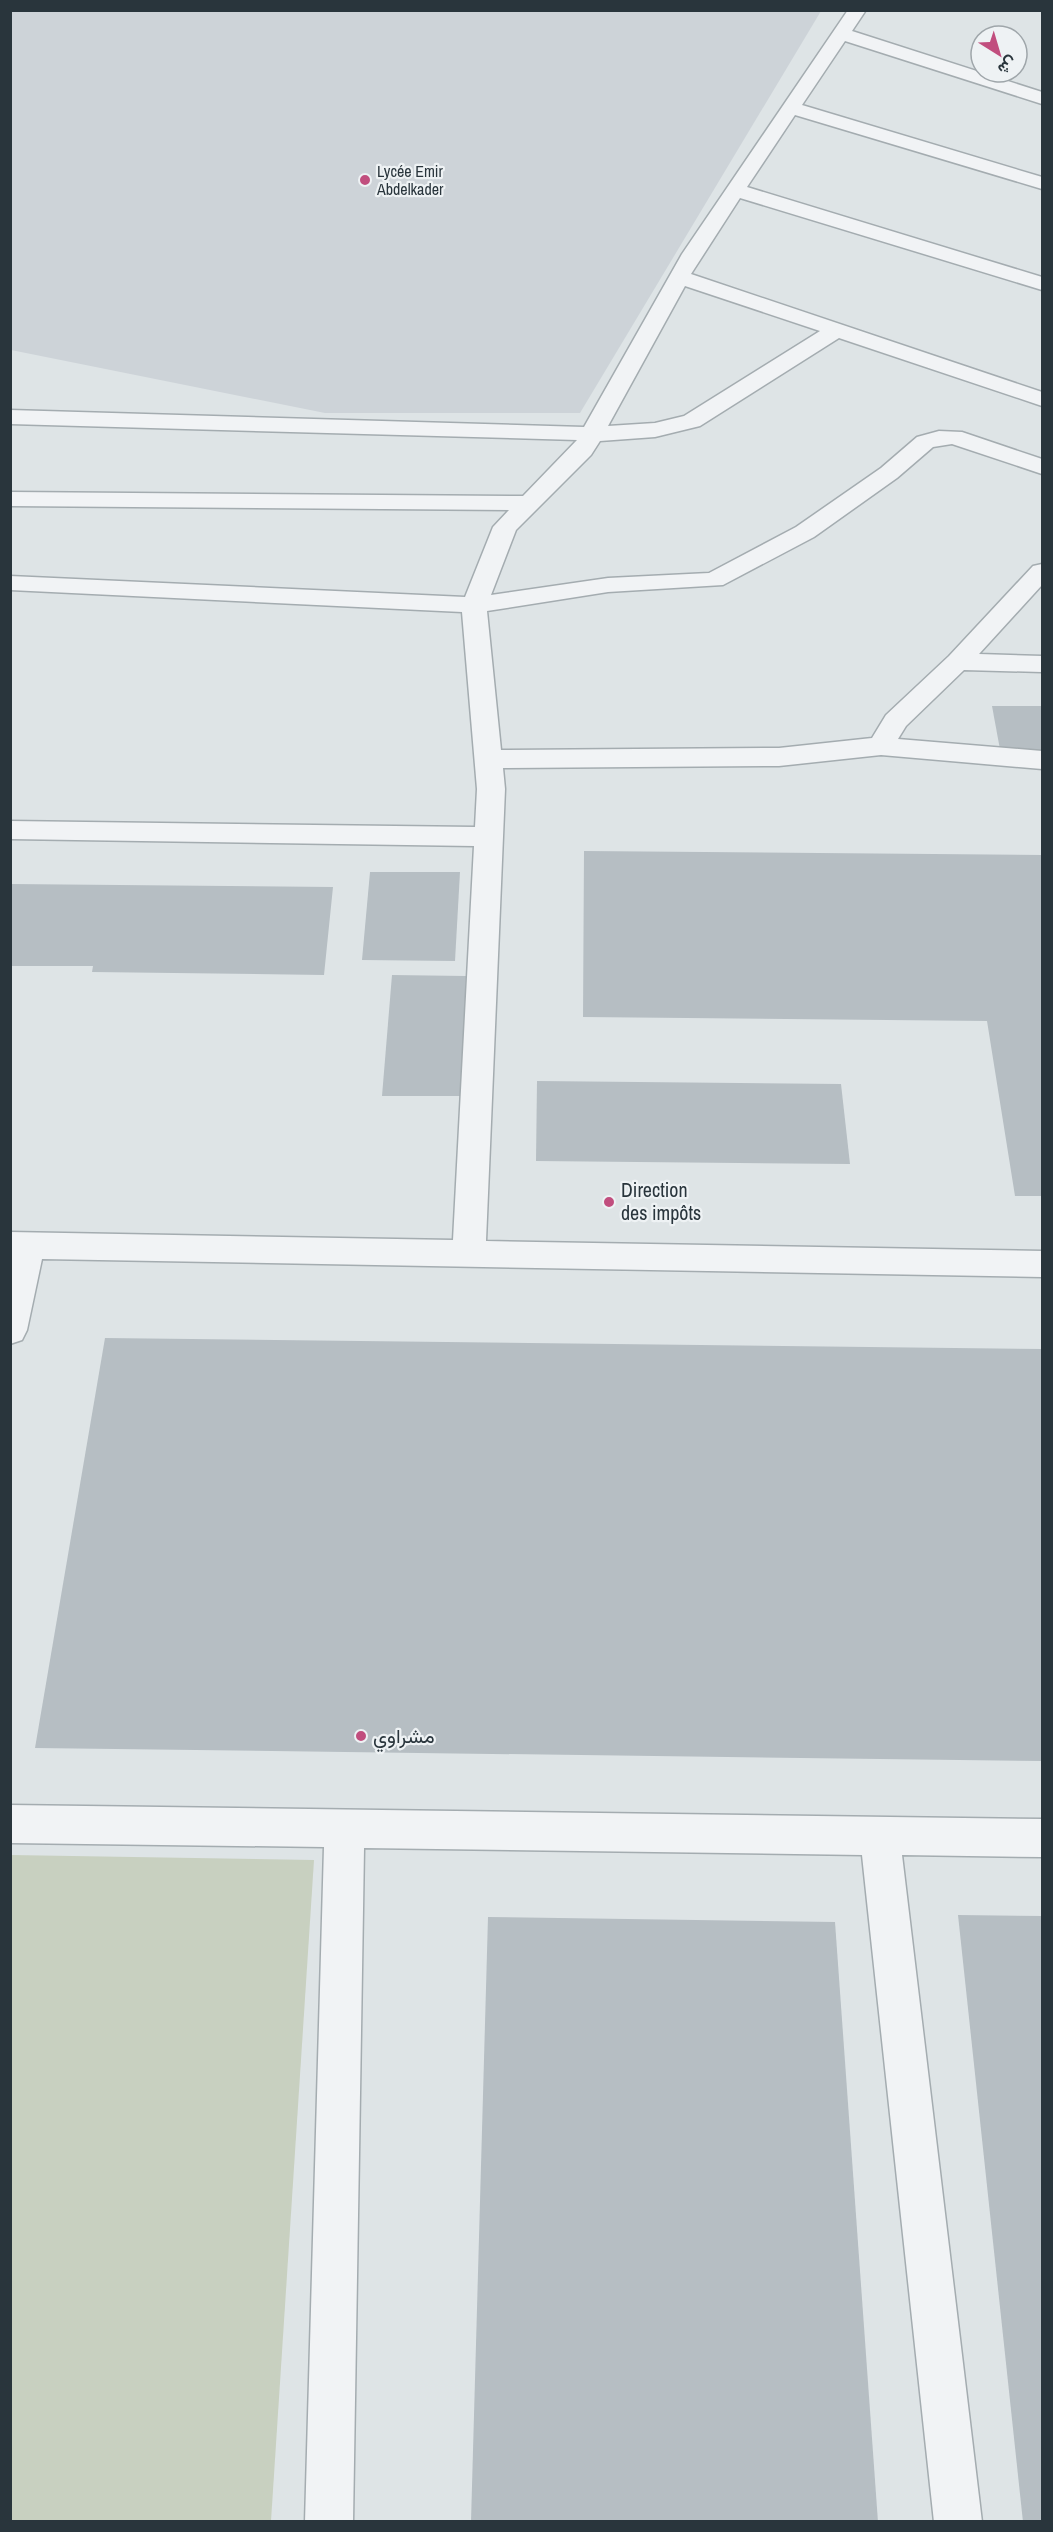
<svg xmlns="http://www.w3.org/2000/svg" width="1053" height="2532" viewBox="0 0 1053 2532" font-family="'Archivo Narrow',Vazirmatn,sans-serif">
	<rect width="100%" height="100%" fill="#dee4e6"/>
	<!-- built -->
	<polygon fill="#cdd3d8" points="10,11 11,10 821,11 580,413 325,413 11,350"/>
	<!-- green -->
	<polygon fill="#c8d0c0" points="11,1855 314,1860 271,2521 11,2521"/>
	<!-- building -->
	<g fill="#b6bec3">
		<polygon points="992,706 1042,706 1042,756 1001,755"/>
		<polygon points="584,851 1042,855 1042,1196 1015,1196 987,1021 583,1017"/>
		<polygon points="370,872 460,872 455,961 362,960"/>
		<polygon points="10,884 333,887 324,975 92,972 93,966 10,966"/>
		<polygon points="392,975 466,976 461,1096 382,1096"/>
		<polygon points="537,1081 841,1084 850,1164 536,1161"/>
		<polygon points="105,1338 1042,1349 1042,1761 35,1748"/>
		<polygon points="958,1915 1042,1916 1042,2522 1023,2522"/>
		<polygon points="488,1917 835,1922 878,2522 471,2522"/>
	</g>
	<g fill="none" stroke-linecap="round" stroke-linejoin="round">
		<!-- minor casing -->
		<g stroke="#a4acb0" stroke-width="3">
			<g id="minor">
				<path d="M848,10H866L852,31L1042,92V104L845,41L802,105L1042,177V189L795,115L747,187L1042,277V290L740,198L691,274L1042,392V406L839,338L700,426L655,437L600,441L591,455L516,530L491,595L608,578L709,573L796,527L881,468L917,437L939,431L962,432L1042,459V474L952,444L933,447L897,478L814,537L723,585L608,592L487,611L501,750L779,748L872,738L886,715L949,656L1033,566L1042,564V585L979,654L1042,656V672L964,670L906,726L898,739L1042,751V769L881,755L779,766L503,768L505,789L486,1241L1042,1251V1277L42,1259L27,1330L22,1340L10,1344V1232L453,1240L474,846L10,839V821L475,827L477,789L462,612L10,590V576L465,597L493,527L509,510L10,506V492L523,496L577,440L10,424V410L584,427L682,254ZM685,286L820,331L684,416L655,423L608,426Z"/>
				<polygon points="10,1805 1042,1819 1042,1857 902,1855 982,2522 934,2522 862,1855 364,1848 353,2522 305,2522 324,1847 10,1843"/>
			</g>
		</g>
		<!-- minor -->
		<use href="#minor" fill="#f1f3f5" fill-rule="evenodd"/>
	</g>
	<!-- markers -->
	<g fill="#c14e7e" stroke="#eef2f4" stroke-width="2">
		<circle cx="365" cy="180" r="6"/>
		<circle cx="609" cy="1202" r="6"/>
		<circle cx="361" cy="1736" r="6"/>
	</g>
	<g text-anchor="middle" stroke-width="4.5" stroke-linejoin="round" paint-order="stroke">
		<!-- far-poi labels -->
		<g font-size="16" fill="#29353c" stroke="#eef2f4" text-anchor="start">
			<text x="377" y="177">Lycée Emir<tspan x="377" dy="18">Abdelkader</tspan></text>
		</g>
		<!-- poi labels -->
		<g font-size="20" fill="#29353c" stroke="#eef2f4" text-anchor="start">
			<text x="621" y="1197">Direction<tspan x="621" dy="23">des impôts</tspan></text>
			<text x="373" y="1743">مشراوي</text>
		</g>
	</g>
	<!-- border -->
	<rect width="1053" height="2532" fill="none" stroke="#29353c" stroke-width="24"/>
	<!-- north arrow -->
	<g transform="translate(999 54) rotate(143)"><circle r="28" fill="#eef2f4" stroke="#9fa6aa" stroke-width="1.5"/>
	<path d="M0-4.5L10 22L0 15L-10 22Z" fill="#c14e7e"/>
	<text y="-9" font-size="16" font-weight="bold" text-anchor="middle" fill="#29353c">ش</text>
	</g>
</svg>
